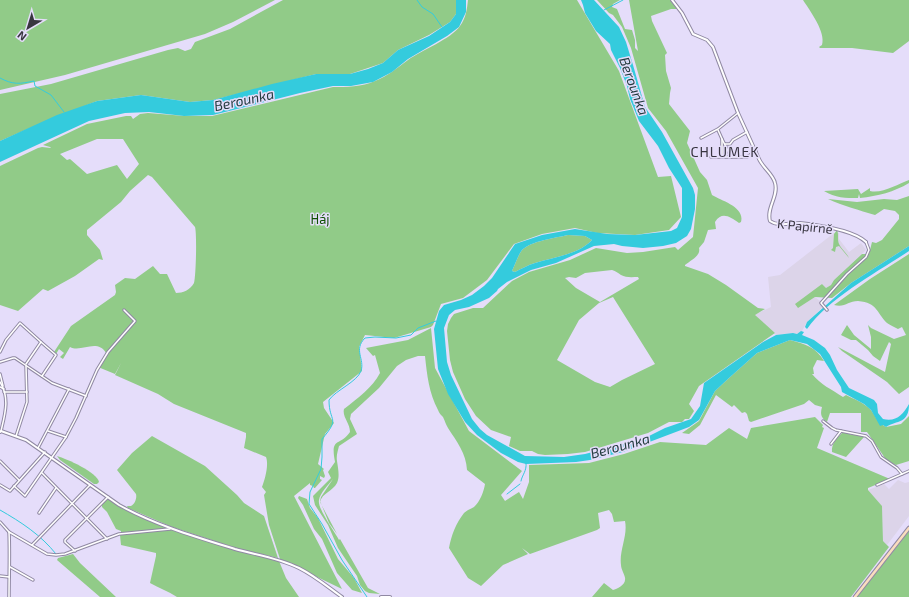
<svg xmlns="http://www.w3.org/2000/svg" width="909" height="597" viewBox="0 0 909 597" font-family="'Exo 2',sans-serif">
	<rect width="100%" height="100%" fill="#e5ddfa"/>
	<!-- industrial -->
	<g fill="#dcd4e9">
		<polygon points="834,233 839,233 839,239 849,252 861,243 866,250 834,280 831,285 826,288 822,284 798,308 815,297 825,305 807,322 802,331 797,334 793,333 776,335 754,315 771,307 768,277 780,275"/>
		<polygon points="898,480 905,483 909,482 909,516 887,545 883,541 882,506 868,490 884,484 889,489"/>
	</g>
	<!-- green -->
	<g fill="#91cb88" fill-rule="evenodd">
		<polygon points="0,0 275,0 233,22 205,34 65,75 0,90"/>
		<polygon points="283,0 456,0 456,14 450,22 429,35 398,50 383,63 350,74 316,74 213,100 190,102 141,95 97,101 30,128 0,141 0,94 51,84 168,50 178,48 185,51 191,49 195,42 230,29"/>
		<path d="M468,0H577L619,71L658,177L671,176L681,217L669,230L635,235L597,233L575,228L542,234L514,244L487,280L463,298L441,304L433,325L431,327L394,338L365,335L359,347L362,371L323,402L324,408L334,423L325,434L318,464L324,469L323,470L325,476L324,478L320,476V479L322,480L315,488H314L313,486L310,485V483L294,496L342,589L280,559L269,525L264,495L266,492L262,487C265,479 269,465 266,457L244,448L246,437V433L174,404L158,394L115,375L121,363L115,374L98,367L106,353C97,338 81,353 70,347L63,359L60,357L64,353L59,349L56,354L54,352L71,326L115,295L116,292L115,285L125,278L135,279L153,266L160,274H167L176,293C183,293 190,290 194,283C196,276 197,233 195,227L152,177L148,175L130,191L121,202L87,230V235L100,250L103,260L99,259L75,276L48,291L43,289L18,311L0,305V166L38,148L42,147L51,148L50,147L43,145L87,124L126,116H131L133,119L140,114L148,113L185,116H212L333,87C346,87 362,87 375,81C388,76 397,68 408,60C422,50 451,39 460,26C466,18 467,9 468,0ZM97,139H123L139,164L127,179L117,165L87,174L70,159L67,160L60,154Z"/>
		<path d="M597,0H620L613,4L612,7L617,9L625,29L632,30L635,40V48L638,51L629,0H670L677,9H671L651,16L652,21L667,53L665,55L666,71L671,88L670,93L669,104L690,131L687,143L700,172L707,180L712,195C722,201 745,207 741,222L739,223C730,217 722,211 715,222L716,229L708,230L704,242L699,248C701,256 691,260 685,265V266L708,274L726,285L758,308L765,309L755,315L775,333L699,386L689,404L694,411L689,419H685L682,422H669L648,433L585,452L568,454L545,455L538,454L532,451H520L509,446L511,437L491,430L476,416L465,399L453,372L450,360L447,331L448,324L451,318L454,314L473,308H483L512,281L529,272L570,260L596,248L627,253L643,252L675,247L678,250L693,237L698,188L666,131L648,108L631,48L622,27L613,15L609,13ZM612,270C616,271 618,273 621,275C626,278 633,277 638,277L639,279L600,302L576,288L565,278L569,277L576,278L585,273ZM613,297L655,364L622,380L610,387L595,382L557,360L579,320L599,303Z"/>
		<path d="M803,0H909V41L893,53L852,48H820L819,47L822,45C826,32 810,11 803,0Z"/>
		<path d="M909,180V183C894,192 878,196 860,198L859,194L858,198C846,198 835,198 824,191L858,189L861,194L870,188V191C882,194 898,184 909,180Z"/>
		<path d="M909,196V246L851,283L832,298L815,297L798,308L795,304L822,284L826,288L831,285L834,280L862,254H869L872,242L876,243L882,240L899,219V215L895,211L884,209L875,215C859,210 843,206 828,199L857,202L884,199L897,200Z"/>
		<path d="M837,230C839,234 837,239 839,244C841,249 847,253 849,258L839,246L836,247L835,252L831,250L833,248L834,234Z"/>
		<path d="M568,235L585,236L592,240C578,255 553,257 535,263C528,265 521,269 515,272L512,271C515,265 518,255 522,250C531,241 555,238 568,235Z"/>
		<path d="M909,254V387L899,394L887,382L842,351L838,347L885,372L891,344L889,342L880,361L873,356L868,350L856,340H851L841,335L847,325L854,335L871,349V337L868,325L871,328L894,339L906,335L902,327L898,329C894,327 890,325 887,323C876,312 878,303 858,301C848,301 845,308 834,305L870,279Z"/>
		<path d="M431,328L435,368L469,431L522,471L501,495L505,501L519,492L523,499L529,482V465L589,463L624,454L660,442L706,445L729,428L747,439L751,428L815,417L823,425L822,427L824,428L817,448L890,479L868,488V490L882,506L883,541L889,547L851,597H592L604,583L613,590C617,589 625,585 625,580C626,576 621,570 621,565C619,550 628,536 625,521L614,522L612,514L609,510L598,513L600,528L597,530L530,554L522,548L528,554L503,565L481,586L468,578L449,548C451,536 456,523 464,513C467,510 471,509 474,507C480,502 484,491 485,484L467,470C466,453 457,442 448,428C446,425 445,421 443,417C441,415 439,413 438,410C429,393 427,375 425,356H418L406,360L397,366L379,388L351,414L350,419L357,434L339,446C338,450 336,456 337,461C338,468 340,477 337,483C333,491 322,493 320,502L337,534L329,523L320,501L321,497L333,479C329,484 320,493 319,500C317,508 335,532 339,540L340,539L368,588L380,594L369,593L365,591L360,585L357,576L338,548L328,525L315,505L313,496L331,478L328,472L335,462C330,436 340,447 350,432C350,423 342,417 344,409C358,398 372,388 380,373L375,355L373,356L366,348L408,340Z"/>
		<path d="M790,340C805,344 816,347 824,361L817,360L813,368L814,374H812C821,385 831,389 843,397L846,395C854,399 862,402 869,408C876,415 875,421 886,427L901,424L909,416V461L896,465L887,461L867,432H861V413H830L827,422C821,418 820,414 822,407L815,405L809,400L804,404L751,422L749,421L747,414L745,412L742,413L734,405L732,407L716,395L700,425L689,434L682,433L699,421L715,391L729,378L757,353Z"/>
		<path d="M842,433H850L851,435L853,434L864,437L846,457L832,452C831,444 837,438 842,433Z"/>
		<path d="M152,436L205,466L237,495L244,503L264,516L278,558L236,548L172,527L128,508L127,506H131C135,504 137,498 136,494L117,470L132,453Z"/>
		<path d="M57,456C67,459 97,472 99,482L97,484H94L60,460Z"/>
		<polygon points="299,496 307,499 310,508 318,518 338,559 354,578 362,593 352,590 337,573 322,539 314,529 303,505 298,498"/>
		<path d="M109,499L121,508L171,529L263,557L279,561L286,578L299,597H177C168,591 159,588 150,583L156,556V553L121,545L120,535L164,530L121,534V531L116,529L107,512L102,507V504L106,500Z"/>
		<polygon points="909,531 909,597 857,597"/>
		<polygon points="73,554 80,563 116,597 100,597 57,560 58,558"/>
	</g>
	<!-- water -->
	<g fill="#34cbdd" fill-rule="evenodd">
		<polygon points="456,0 466,0 466,12 459,27 447,36 408,59 392,72 373,82 351,86 333,86 300,93 213,115 184,116 149,112 125,113 89,121 0,162 0,141 57,115 97,101 141,95 190,102 213,100 272,84 316,74 350,74 368,69 383,63 398,50 429,36 450,22 456,14"/>
		<path d="M581,0H594L619,27L626,42L633,65L645,107L662,132L693,188L695,195V209L691,229L687,236L676,243L663,246L643,248L622,246L614,244L594,246L556,263L531,270L507,282L498,289L497,291L489,298L469,307L455,310L449,315L444,328L447,362L451,375L472,419L480,429L487,435L525,456L564,457L585,454L643,439L665,428L691,419L700,406L704,383L763,342L776,335L793,333L797,334L801,331L804,332L802,335L814,340L825,348L830,355L837,370L849,388L874,400L877,404L878,413L883,419C896,422 903,415 909,404C909,424 897,420 886,427L883,425L880,426L871,410L864,404L842,392L841,387L820,354L807,344L790,340L757,353L729,378L715,391L699,420L689,427L623,452L590,460L576,462L526,464L518,462L501,453L477,435L465,422L448,394L438,369L434,329L439,311L444,305L461,300L472,295L484,286L492,278L515,244L542,235L575,229L607,234L635,235L671,231L677,228L682,217V188L669,168L658,146L639,121L630,99L627,86L620,68L611,50L610,44L596,31L585,13L583,5ZM568,235L585,236L592,240C578,255 553,257 535,263C528,265 521,269 515,272L512,271C515,265 518,255 522,250C531,241 555,238 568,235Z"/>
		<path d="M909,246V251C876,273 830,297 807,329L805,327L807,322L851,283Z"/>
	</g>
	<g fill="none" stroke-linecap="round" stroke-linejoin="round">
		<!-- stream -->
		<g stroke="#34cbdd" stroke-width="1">
			<polyline points="417,0 422,7 433,14 442,27"/>
			<polyline points="604,10 623,0"/>
			<path d="M0,78C13,85 20,84 34,81L35,86L51,95L64,112"/>
			<path d="M521,481C522,475 527,471 526,463"/>
			<polyline points="507,494 520,484"/>
			<path d="M0,510C21,522 41,535 56,554"/>
			<path d="M367,597L342,560L322,524L309,504L310,492L321,469L322,457V439C341,417 329,423 329,400C336,390 357,382 361,371C365,359 353,350 365,338L375,337L396,338L411,335L418,328L436,321"/>
		</g>
		<!-- minor casing -->
		<g stroke="#9089a3" stroke-width="3.5">
			<g id="minor">
				<polyline points="718,130 722,139 722,157"/>
				<polyline points="701,138 718,129 738,113"/>
				<polyline points="722,139 731,157"/>
				<polyline points="725,144 730,144 733,140 747,132"/>
				<polyline points="711,157 747,157 756,151"/>
				<polyline points="827,310 821,303 847,274 866,257 869,250 866,242"/>
				<polyline points="0,352 6,340 20,323 41,342"/>
				<polyline points="0,362 13,358 15,358 52,383 86,396"/>
				<polyline points="26,364 41,342 56,355 42,376"/>
				<polyline points="0,374 3,386"/>
				<path d="M0,382C10,398 5,414 1,431"/>
				<polyline points="0,387 4,389"/>
				<polyline points="4,392 27,392"/>
				<polyline points="823,421 832,428 836,430 866,436 872,441 881,457 897,468 902,474"/>
				<polyline points="48,431 66,437"/>
				<polyline points="16,436 27,402 26,366"/>
				<polyline points="831,444 841,431"/>
				<polyline points="38,448 69,389"/>
				<polyline points="0,461 19,480"/>
				<polyline points="42,473 107,539"/>
				<polyline points="0,485 10,491 45,452"/>
				<polyline points="877,485 909,471"/>
				<polyline points="14,486 25,496 66,437 76,418 97,370 108,352 135,321 124,310"/>
				<polyline points="39,513 56,488"/>
				<polyline points="0,522 9,532 47,554 56,555 65,554 119,534 170,529"/>
				<polyline points="32,545 90,485"/>
				<polyline points="75,551 65,542 65,540 108,497"/>
				<polyline points="10,567 33,580"/>
				<polyline points="0,576 9,577"/>
				<path d="M9,597C9,575 10,554 9,532"/>
			</g>
		</g>
		<!-- tertiary casing -->
		<g stroke="#9089a3" stroke-width="4">
			<g id="tertiary">
				<path d="M672,0L682,13L693,34L707,40L713,47L738,113L759,159C763,168 773,174 775,183C779,196 766,208 770,221C778,227 791,223 800,223C818,225 853,230 866,242"/>
				<path d="M0,432L1,431L26,440L119,505C155,525 196,537 235,549C257,555 279,558 299,568C315,576 328,587 342,597"/>
				<polyline points="381,597 390,597"/>
			</g>
		</g>
		<!-- secondary casing -->
		<g stroke="#9089a3" stroke-width="4.5">
			<polyline id="secondary" points="855,597 909,528"/>
		</g>
		<!-- minor -->
		<use href="#minor" stroke="#fff" stroke-width="1.5"/>
		<!-- tertiary -->
		<use href="#tertiary" stroke="#fff" stroke-width="2"/>
		<!-- secondary -->
		<use href="#secondary" stroke="#faddbe" stroke-width="2.5"/>
	</g>
	<g text-anchor="middle" stroke-width="3" stroke-linejoin="round" paint-order="stroke">
		<!-- park labels -->
		<g font-size="13" fill="#0f5003" stroke="#e5ddfa">
			<text x="320" y="224">Háj</text>
		</g>
		<!-- street labels -->
		<g font-size="13" fill="#383540" stroke="#e5ddfa">
			<text transform="translate(805 226) rotate(6)" y="5">K Papírně</text>
		</g>
		<!-- water labels -->
		<g font-size="14" font-style="italic" fill="#243c40" stroke="#e5ddfa">
			<text transform="translate(634 86) rotate(70)" y="5">Berounka</text>
			<text transform="translate(244 100) rotate(-12)" y="5">Berounka</text>
			<text transform="translate(620 446) rotate(-15)" y="5">Berounka</text>
		</g>
		<!-- neighbourhood labels -->
		<g font-size="14" letter-spacing="1" fill="#383540" stroke="#e5ddfa">
			<text x="725" y="157">CHLUMEK</text>
		</g>
	</g>
	<!-- north arrow -->
	<g transform="translate(28 28) rotate(218)" stroke="#e5ddfa" stroke-width="3" paint-order="stroke">
	<path d="M0-3L7 15L0 10L-7 15Z" fill="#383540"/>
	<text y="-6" font-size="11" font-weight="bold" text-anchor="middle" fill="#383540">N</text>
	</g>
</svg>
